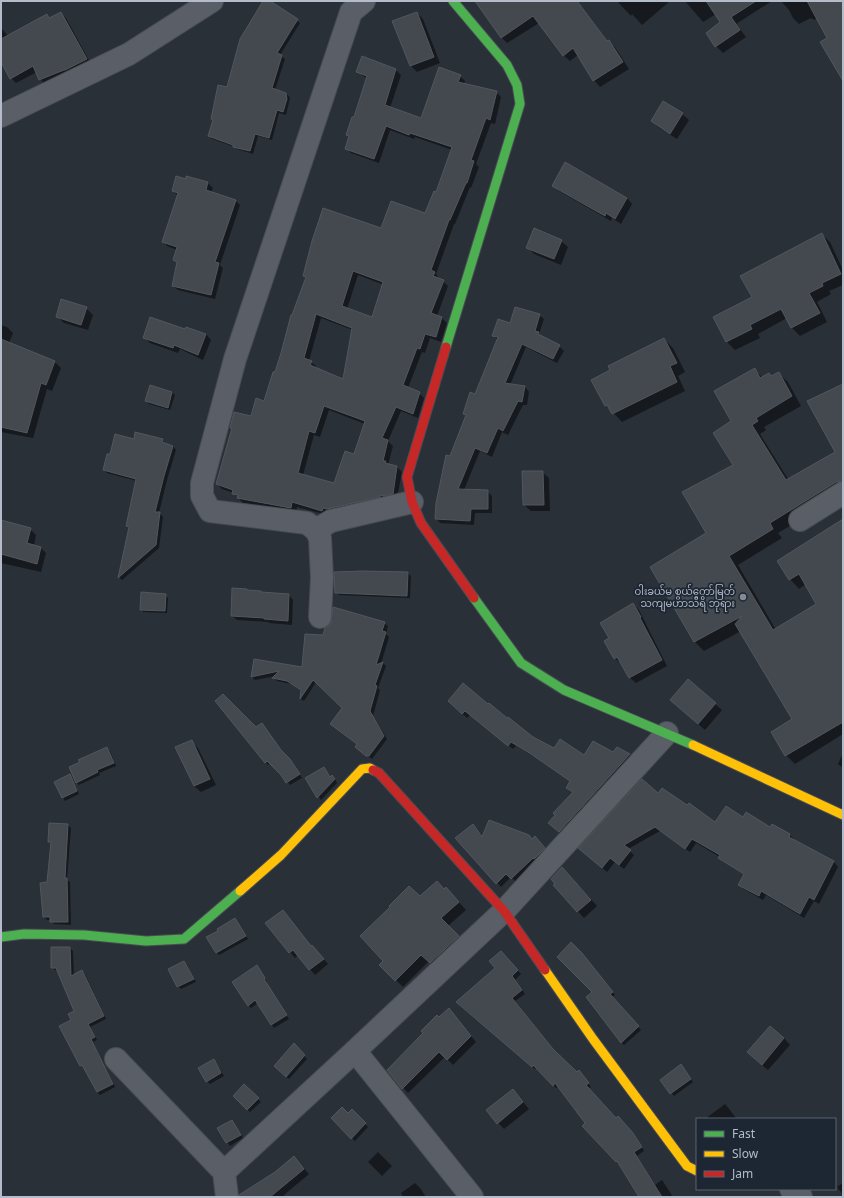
<svg xmlns="http://www.w3.org/2000/svg" width="844" height="1198" viewBox="0 0 844 1198" font-family="'Noto Sans','Noto Sans Myanmar',sans-serif">
	<rect width="100%" height="100%" fill="#2a3038"/>
	<!-- shadow -->
	<g fill="#0007" fill-rule="evenodd">
		<polygon points="264,1 268,1 300,23 280,55 285,59 275,90 288,95 290,98 286,115 279,113 272,140 258,136 253,154 237,149 235,147 212,139 209,136"/>
		<polygon points="476,1 577,1 608,42 609,41 615,47 629,69 600,87 594,80 578,55 570,61 563,55 539,23 507,43 501,37"/>
		<polygon points="617,1 670,1 642,25 632,14 631,16"/>
		<polygon points="685,1 772,1 736,24 746,37 723,53 716,46 708,33 722,22 716,14 703,22"/>
		<polygon points="781,1 843,1 843,76 828,39 817,18 814,20 811,18 799,24 793,18 789,10"/>
		<polygon points="61,13 66,18 91,64 45,84 40,79 37,72 16,83 11,78 1,59 1,28 8,36 47,15 51,19"/>
		<polygon points="417,13 423,19 440,63 417,72 411,66 394,22"/>
		<path d="M363,57L396,70L401,75L390,108L422,120L460,76L465,81L464,84L496,92L501,97L495,124L491,123L476,164L479,167L471,188L470,187L455,224H454L436,274L439,278V279L443,281L448,286L437,316L442,318L447,323L441,342L430,338L425,353L422,352L408,388L419,393L424,398L418,418L401,411L388,441L393,446L388,465L397,467L402,472L397,498L327,515L297,507L296,513L243,503L234,493L222,489L217,484L233,429L231,428L252,417L264,402L276,373L306,278L304,276L381,229L425,214L436,193L452,150L415,137L414,139L390,130L379,163L351,153L346,148L350,137L347,135L355,118L367,78L363,76L358,71ZM358,275L384,285L373,318L347,309ZM321,318L353,330L344,381L315,369L316,366L309,361ZM329,410L365,424L355,455L334,484L303,475L314,435L320,437Z"/>
		<polygon points="682,114 689,120 677,139 658,127 652,121"/>
		<polygon points="566,163 627,198 632,204 621,224 612,218 611,221 559,191 553,186"/>
		<polygon points="187,178 208,183 213,188 211,193 236,201 240,205 220,265 223,268 215,299 178,290 173,286 178,263 175,260 177,250 167,246 163,241 178,196 173,191 186,180"/>
		<polygon points="821,234 830,242 843,270 843,285 829,291 831,294 817,302 827,322 800,336 792,328 787,318 758,334 760,338 735,350 727,342 714,317 753,298"/>
		<polygon points="561,241 568,247 561,265 534,254 528,248"/>
		<polygon points="86,308 93,315 88,330 64,323 57,316"/>
		<polygon points="539,315 544,319 539,334 543,338 559,346 564,351 557,363 526,347 510,385 525,387 529,392 527,405 523,405 508,435 502,432 492,457 480,451 464,490 487,491 492,496 492,513 475,513 474,525 440,523 436,518 451,458 467,417 464,414 475,395 498,340 493,335 511,324"/>
		<polygon points="1,325 7,327 13,333 9,343 55,362 61,368 52,391 47,389 33,438 1,432"/>
		<polygon points="186,330 206,334 211,340 203,360 180,349 178,353 150,343 145,338"/>
		<polygon points="664,339 673,348 685,372 678,376 685,391 622,422 606,405"/>
		<polygon points="755,370 763,378 772,377 778,373 788,382 801,406 764,427 766,430 760,434 788,479 843,480 843,494 778,533 782,538 738,565 776,630 817,604 806,584 799,589 790,579 843,520 843,734 795,764 786,755 794,720 741,631 704,651 695,642 651,568 707,534 734,465 733,421"/>
		<polygon points="172,392 175,395 170,410 149,404 146,401"/>
		<polygon points="134,440 162,440 166,444 173,446 176,450 167,480 159,513 163,517 159,548 122,580 119,577 129,529 127,526 137,481 107,473 104,470 111,455"/>
		<polygon points="542,472 549,478 550,511 531,511 524,505"/>
		<polygon points="1,521 30,529 36,535 34,546 40,547 46,553 41,572 1,563"/>
		<polygon points="408,573 411,576 410,598 339,595 336,592"/>
		<polygon points="247,590 262,593 289,595 293,600 292,625 269,623 268,622 237,620 232,616"/>
		<polygon points="165,595 168,598 167,613 143,612 141,609"/>
		<polygon points="633,604 639,610 667,666 636,683 630,678 622,663 621,664 615,658 611,638"/>
		<polygon points="384,623 388,626 386,634 389,637 381,664 383,663 386,666 378,688 380,690 373,716 387,739 372,759 360,750 344,708 316,682 304,701 301,699 302,691 291,684 277,681 274,678 276,676 255,680 252,677 255,660 303,668 324,636"/>
		<polygon points="688,680 722,710 705,730 678,706"/>
		<polygon points="216,701 283,754 293,763 302,778 290,785 282,774 271,763 268,765 266,762"/>
		<polygon points="454,705 488,706 533,738 554,749 585,757 613,753 617,748 630,755 634,760 564,836 549,823 573,793 567,787 570,781 537,758 516,746 513,749 470,715 467,718"/>
		<polygon points="191,741 198,748 216,785 201,792 194,786"/>
		<polygon points="107,748 110,751 116,766 99,773 100,775 79,785 76,782 81,762"/>
		<polygon points="843,753 843,768 838,764"/>
		<polygon points="324,768 331,777 335,779 337,783 321,800 307,778"/>
		<polygon points="70,776 72,779 79,794 65,801 63,798"/>
		<polygon points="658,795 715,823 743,819 771,828 772,826 790,835 794,839 793,841 834,862 838,867 819,904 814,901 804,918 766,895 763,900 744,889 740,885 745,875 724,862 720,858 720,857 696,843 690,852 660,831 628,849 634,855 624,869 615,862 607,872 584,853"/>
		<polygon points="68,825 71,828 67,880 70,882 71,925 54,924 51,920 47,920 44,917 52,844 49,842"/>
		<polygon points="456,838 532,840 538,841 548,852 516,882 511,877 501,887"/>
		<polygon points="568,874 597,906 584,918 554,886"/>
		<polygon points="446,888 466,910 448,926 466,944 438,970 429,961 403,987 381,965"/>
		<polygon points="235,919 248,939 219,955 216,952 220,931"/>
		<polygon points="267,923 312,947 312,946 328,964 315,975 298,955 295,958 290,952"/>
		<polygon points="70,948 73,951 74,976 82,972 85,974 106,1019 90,1027 97,1040 93,1042 115,1087 100,1095 97,1092 85,1068 81,1065 73,1020 75,1012 58,970 55,970 52,967"/>
		<polygon points="501,952 521,974 515,980 525,994 515,1001 556,1053 576,1073 582,1074 591,1087 588,1089 616,1120 621,1121 636,1137 644,1151 637,1156 655,1185 662,1180 673,1197 639,1197 620,1165 583,1126 586,1123 559,1086 556,1088 537,1068 535,1069 460,1006 497,968"/>
		<polygon points="584,957 615,995 612,997 641,1030 624,1045 621,1042 594,992"/>
		<polygon points="184,962 187,965 196,982 181,989 178,986"/>
		<polygon points="259,969 267,982 266,983 289,1019 274,1028 258,1003 251,1008 248,1005"/>
		<polygon points="449,1009 476,1042 453,1065 445,1057 408,1093 388,1070 439,1018"/>
		<polygon points="784,1038 790,1045 768,1070 755,1059"/>
		<polygon points="294,1045 307,1059 289,1079 278,1069"/>
		<polygon points="214,1060 224,1076 210,1084 207,1081"/>
		<polygon points="683,1069 693,1082 674,1096 661,1080"/>
		<polygon points="244,1086 261,1102 250,1112 234,1096"/>
		<polygon points="513,1090 529,1109 504,1129 498,1123"/>
		<polygon points="725,1104 737,1119 705,1119"/>
		<polygon points="352,1111 368,1127 355,1141 332,1118 348,1114"/>
		<polygon points="232,1121 243,1138 230,1146 219,1129"/>
		<polygon points="378,1152 392,1166 382,1176 368,1162"/>
		<polygon points="299,1163 309,1174 284,1195 285,1197 240,1197 275,1173"/>
		<polygon points="415,1183 420,1188 426,1197 403,1197 401,1193"/>
		<polygon points="843,1183 843,1195 837,1187"/>
	</g>
	<!-- building -->
	<g fill="#444950" stroke="#52575f" fill-rule="evenodd">
		<polygon points="263,1 270,1 298,19 277,53 282,55 272,88 286,93 287,99 283,112 277,110 269,138 255,134 250,151 233,147 233,145 208,136 213,120 211,119 218,85 227,87 240,39"/>
		<polygon points="475,1 577,1 607,41 609,40 623,62 593,81 573,48 563,56 533,16 501,38"/>
		<polygon points="706,1 756,1 731,17 740,30 715,47 706,33 720,22"/>
		<polygon points="807,1 843,1 843,81 820,42 827,38"/>
		<polygon points="61,12 87,59 65,70 64,70 39,80 33,66 10,79 1,62 1,39 47,14 49,18"/>
		<polygon points="417,12 434,57 410,66 392,21"/>
		<path d="M362,56L396,69L385,105L421,118L439,67L461,75L458,82L497,91L490,120L486,118L471,160L474,161L467,183H466L450,220H449L431,270L435,272L433,276L444,280L431,313L442,317L436,337L425,334L420,349L417,348L403,385L420,392L413,414L396,407L382,438L388,440L383,461H386L385,463L397,466L393,494L384,496L380,495V497L327,509L323,508L322,511L292,502L291,508L237,498L238,495L232,494L233,490L216,484L232,428H230L234,412L251,416L256,398L264,401L273,372H275L281,353L291,315H292L306,277L303,276L312,241L323,208L381,228L391,201L425,213L434,191L436,192L452,147L410,133L409,135L386,126L374,159L345,149L349,136L346,135L352,117H354L367,76L356,72ZM353,271L383,282L372,317L342,306ZM316,314L352,328L343,379L310,365L312,361L304,358ZM324,406L365,421L354,454L345,451L334,483L298,473L309,431L315,433Z"/>
		<polygon points="663,101 683,113 670,134 651,121"/>
		<polygon points="565,162 627,198 615,219 606,213 605,216 552,186"/>
		<polygon points="176,176 186,179 186,176 208,182 206,190 236,200 215,262 219,263 211,295 172,286 177,262 173,260 177,247 162,242 178,193 172,191"/>
		<polygon points="534,228 562,240 554,259 526,248"/>
		<polygon points="822,233 841,274 822,283 823,286 809,293 820,313 791,328 781,309 750,325 752,329 726,342 713,317 752,297 740,276"/>
		<polygon points="61,299 87,307 81,325 56,317"/>
		<polygon points="515,307 540,314 535,331 539,332 538,334 560,345 553,359 522,344 505,383 525,386 522,402 518,401 503,431 498,428 487,453 475,448 458,489 488,490 488,509 471,509 470,521 435,519 436,503 446,455 450,456 466,415 463,414 470,392 475,394 498,337 492,336 498,319 510,323"/>
		<polygon points="150,317 185,329 186,327 206,334 198,355 174,345 173,348 143,338"/>
		<polygon points="664,338 677,363 670,366 677,382 612,414 607,405 605,406 591,380 610,370 608,366"/>
		<polygon points="1,339 55,361 46,385 41,383 27,433 1,427"/>
		<polygon points="755,368 760,378 769,373 771,376 779,372 792,396 756,418 758,421 752,425 786,480 835,452 807,401 843,384 843,481 836,482 770,523 773,529 729,556 773,630 816,604 799,574 789,580 777,561 843,519 843,722 785,756 771,732 792,719 735,624 742,616 694,642 650,567 706,533 682,492 733,465 713,433 731,421 714,391"/>
		<polygon points="150,385 172,392 168,408 145,401"/>
		<polygon points="135,432 163,439 162,442 173,446 164,476 155,512 160,512 156,545 118,578 129,527 126,526 136,479 103,470 107,454 110,454 115,434 134,439"/>
		<polygon points="522,471 543,471 544,505 523,505"/>
		<polygon points="1,520 31,528 27,543 41,547 37,564 1,554"/>
		<polygon points="363,571 408,572 407,596 335,593 334,572"/>
		<polygon points="232,588 247,589 247,590 261,591 261,592 289,594 288,621 264,619 264,618 231,616"/>
		<polygon points="141,592 166,594 165,611 140,610"/>
		<polygon points="633,603 641,617 640,618 662,660 629,678 617,657 614,659 604,641 609,638 600,623"/>
		<polygon points="333,607 385,622 382,631 386,632 376,665 383,662 375,685 377,686 370,711 384,736 369,756 366,756 355,747 357,744 330,724 342,708 313,680 300,699 301,690 287,681 272,678 279,671 251,677 254,659 302,667 305,634 323,635 325,628 331,623"/>
		<polygon points="688,679 716,703 698,724 670,700"/>
		<polygon points="463,683 488,704 489,703 507,718 508,717 533,737 554,748 560,739 584,755 593,741 613,752 617,747 630,754 559,832 548,823 555,815 553,813 573,792 566,788 570,781 531,754 511,742 508,746 465,711 462,714 448,701"/>
		<polygon points="223,694 256,727 262,723 281,750 290,759 300,774 286,783 281,775 267,761 265,763 215,701"/>
		<polygon points="192,740 210,779 194,786 175,747"/>
		<polygon points="107,747 114,763 97,770 98,772 76,783 69,767 80,762 78,760"/>
		<polygon points="324,767 330,777 332,775 335,779 317,798 305,778"/>
		<polygon points="70,774 77,791 62,798 54,782"/>
		<polygon points="642,779 658,793 662,788 687,805 689,803 715,822 726,806 743,817 746,812 770,827 772,824 790,834 789,837 834,861 814,900 809,897 800,914 761,891 759,896 738,885 744,874 718,858 720,855 692,839 685,849 655,827 624,845 631,850 619,865 610,858 602,868 578,848"/>
		<polygon points="489,820 529,835 532,839 535,836 545,848 534,859 533,858 511,879 506,874 496,884 455,838 473,824 482,837"/>
		<polygon points="49,823 68,824 65,878 67,878 68,922 50,922 50,917 43,917 40,883 47,882 51,842 48,842"/>
		<polygon points="562,867 591,900 577,912 553,885 555,884 551,879"/>
		<polygon points="437,881 444,889 446,887 459,902 441,918 459,936 430,963 421,955 395,981 379,965 383,961 360,936 390,907 389,906 409,886 420,896"/>
		<polygon points="283,910 311,946 312,945 324,959 309,970 293,950 289,953 265,923"/>
		<polygon points="235,918 246,936 216,953 206,937 218,931 217,929"/>
		<polygon points="571,942 582,953 613,992 610,994 639,1026 621,1043 586,997 592,992 557,957"/>
		<polygon points="51,947 70,947 71,976 82,970 104,1016 88,1024 95,1037 91,1039 113,1084 97,1092 82,1065 80,1066 59,1026 71,1020 68,1014 74,1011 56,968 51,968"/>
		<polygon points="501,951 518,970 512,976 522,990 512,998 553,1049 577,1072 579,1070 589,1083 586,1085 616,1118 618,1116 633,1133 642,1147 634,1152 662,1197 639,1197 617,1161 616,1162 582,1126 585,1123 555,1083 553,1086 533,1065 532,1067 456,1002 495,968 489,961"/>
		<polygon points="184,961 194,979 177,987 168,969"/>
		<polygon points="257,965 265,978 264,979 287,1015 271,1025 255,1000 248,1006 232,982"/>
		<polygon points="449,1008 471,1036 447,1060 439,1052 402,1089 387,1070 423,1033 421,1031 437,1015 439,1017"/>
		<polygon points="770,1026 784,1038 762,1065 747,1052"/>
		<polygon points="294,1043 305,1055 286,1077 274,1066"/>
		<polygon points="214,1059 221,1073 206,1082 198,1068"/>
		<polygon points="681,1064 691,1079 670,1094 660,1080"/>
		<polygon points="244,1084 259,1098 247,1110 233,1096"/>
		<polygon points="513,1089 523,1102 497,1124 486,1110"/>
		<polygon points="342,1107 348,1113 352,1109 366,1123 351,1139 331,1118"/>
		<polygon points="232,1120 241,1135 226,1143 217,1128"/>
		<polygon points="294,1156 304,1169 270,1197 239,1197 239,1195 275,1172"/>
	</g>
	<g fill="none" stroke-linecap="round" stroke-linejoin="round">
		<!-- street casing -->
		<g stroke="#484c53" stroke-width="24">
			<g id="street">
				<polyline points="1,116 129,54 212,1"/>
				<polyline points="800,520 843,493"/>
				<polyline points="316,530 331,521 412,502"/>
				<polyline points="320,617 322,578 320,538 316,530 307,523 210,511 202,496 202,483 235,359 351,12 364,1"/>
				<polyline points="355,1051 472,1197"/>
				<polyline points="116,1059 224,1172 227,1197"/>
				<polyline points="224,1172 355,1051 504,911 667,733"/>
				<polyline points="791,1189 801,1197"/>
			</g>
		</g>
		<!-- fast casing -->
		<g stroke="#484c53" stroke-width="11">
			<g id="fast">
				<polyline points="446,347 520,104 517,85 507,65 453,1"/>
				<polyline points="474,598 521,663 564,690 693,745"/>
				<polyline points="1,937 24,934 84,935 146,941 184,939 240,891"/>
			</g>
		</g>
		<!-- slow casing -->
		<g stroke="#484c53" stroke-width="11">
			<g id="slow">
				<polyline points="693,745 843,815"/>
				<polyline points="240,891 281,855 362,769 370,768 373,770"/>
				<polyline points="545,970 593,1039 687,1166 697,1171"/>
			</g>
		</g>
		<!-- jam casing -->
		<g stroke="#484c53" stroke-width="11">
			<g id="jam">
				<polyline points="446,347 407,477 412,502 421,523 474,598"/>
				<polyline points="373,770 379,773 504,911 545,970"/>
			</g>
		</g>
		<!-- street -->
		<use href="#street" stroke="#5a5e66" stroke-width="22"/>
		<!-- fast -->
		<use href="#fast" stroke="#4caf50" stroke-width="9"/>
		<!-- slow -->
		<use href="#slow" stroke="#ffc107" stroke-width="9"/>
		<!-- jam -->
		<use href="#jam" stroke="#c62828" stroke-width="9"/>
	</g>
	<!-- markers -->
	<circle fill="#848b96" stroke="#1d2633" stroke-width="1.5" cx="743" cy="597" r="4"/>
	<g text-anchor="middle" stroke-width="3.5" stroke-linejoin="round" paint-order="stroke">
		<!-- poi labels -->
		<g font-size="10" fill="#b4bcc9" stroke="#1d2633" text-anchor="end">
			<text x="735" y="595">ဝါးခယ်မ စွယ်တော်မြတ်<tspan x="735" dy="12">သကျမဟာသီရိ ဘုရား</tspan></text>
		</g>
	</g>
	<!-- border -->
	<rect width="844" height="1198" fill="none" stroke="#b4bcc9" stroke-width="4"/>
	<!-- legend -->
	<rect x="696" y="1118" width="140" height="72" fill="#1d2633" stroke="#59626f"/>
	<rect x="704" y="1131" width="20" height="6" fill="#4caf50" stroke="#59626f"/>
	<text x="732" y="1138" font-size="12" fill="#b4bcc9">Fast</text>
	<rect x="704" y="1151" width="20" height="6" fill="#ffc107" stroke="#59626f"/>
	<text x="732" y="1158" font-size="12" fill="#b4bcc9">Slow</text>
	<rect x="704" y="1171" width="20" height="6" fill="#c62828" stroke="#59626f"/>
	<text x="732" y="1178" font-size="12" fill="#b4bcc9">Jam</text>
</svg>
